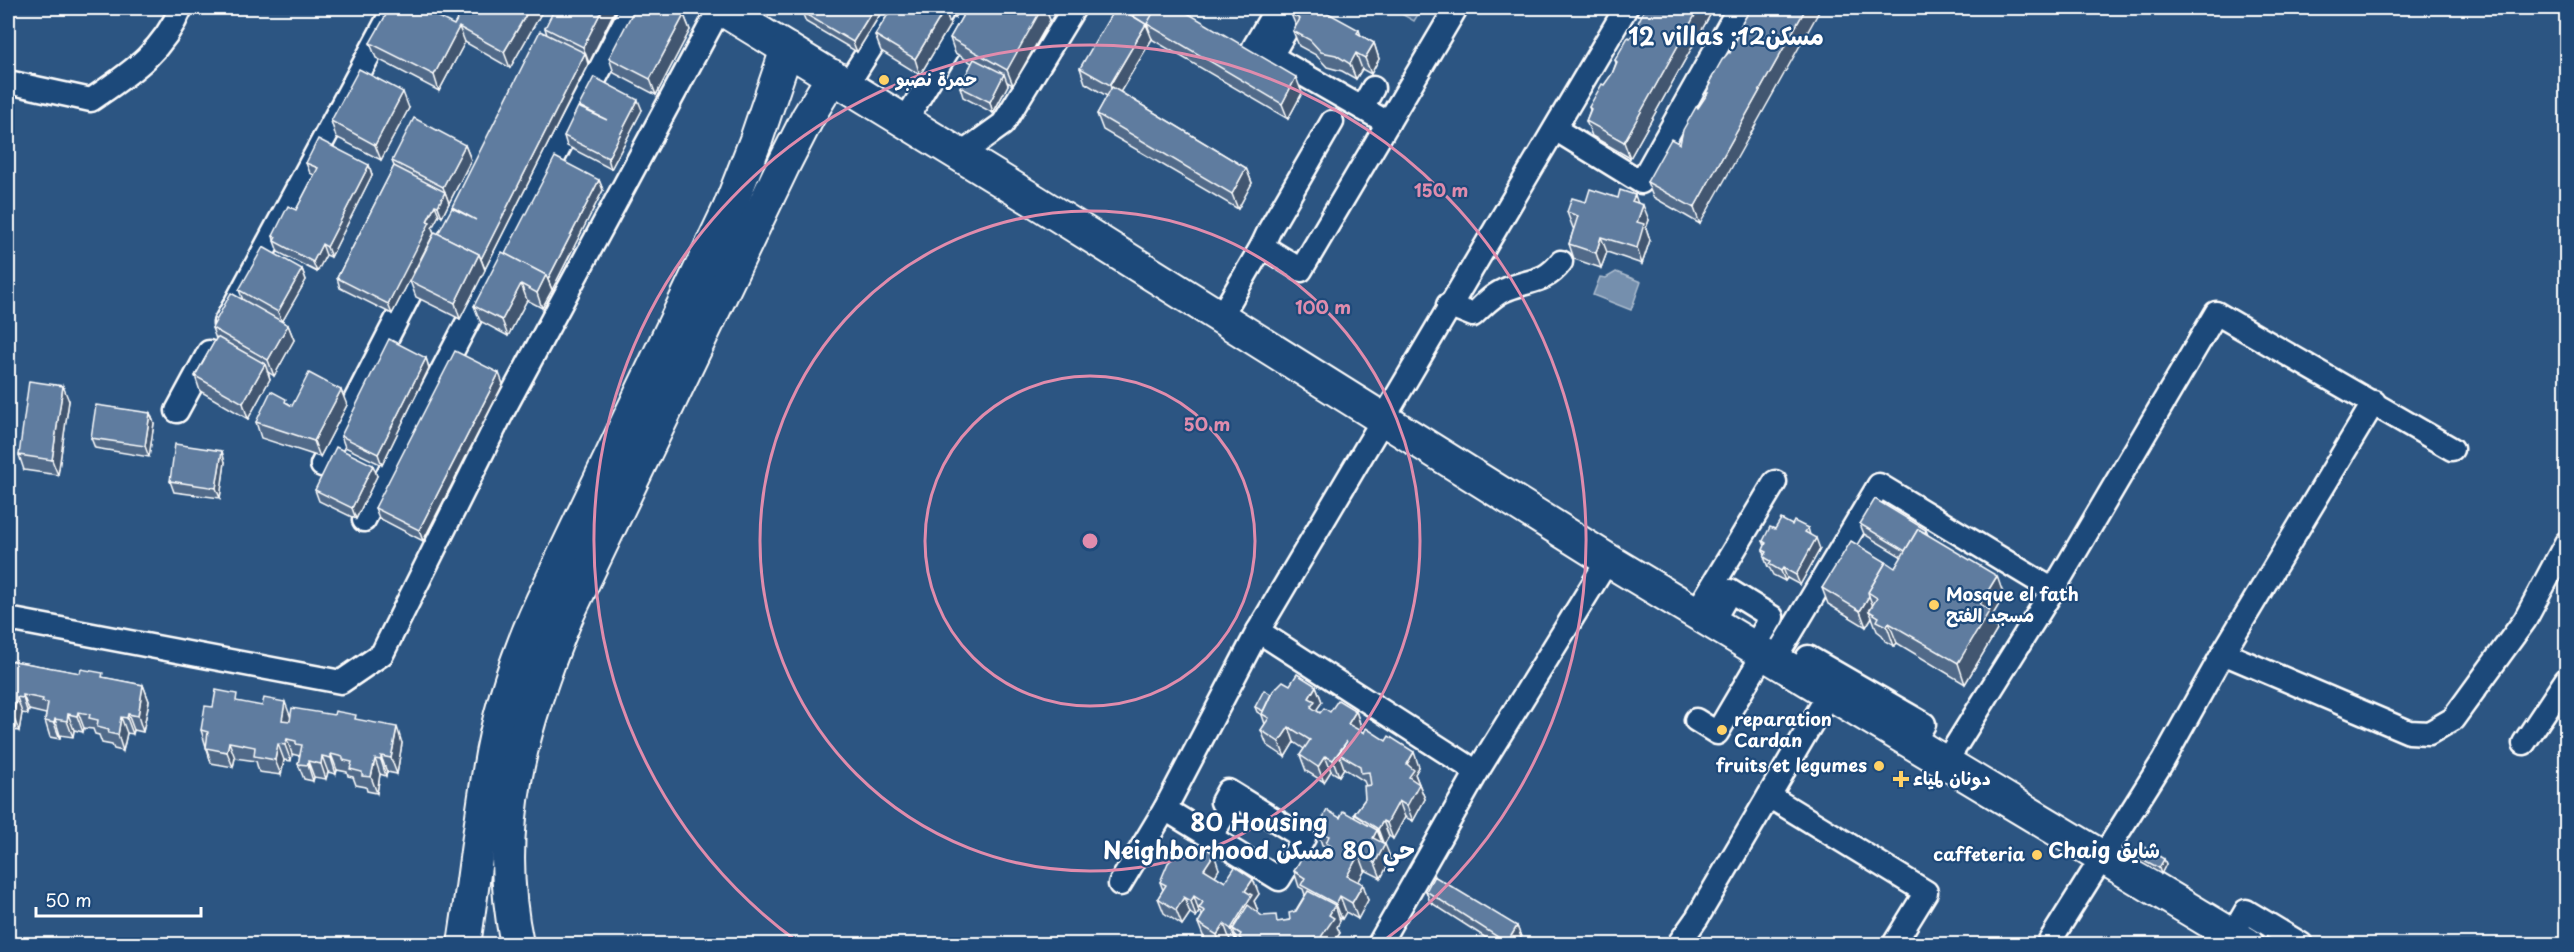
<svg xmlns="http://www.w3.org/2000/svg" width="2574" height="952" viewBox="0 0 2574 952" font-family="'Playpen Sans','Playpen Sans Arabic',sans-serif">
	<rect width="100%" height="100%" fill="#2c5582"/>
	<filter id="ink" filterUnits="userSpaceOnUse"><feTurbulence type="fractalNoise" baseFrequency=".0167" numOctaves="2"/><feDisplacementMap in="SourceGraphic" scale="12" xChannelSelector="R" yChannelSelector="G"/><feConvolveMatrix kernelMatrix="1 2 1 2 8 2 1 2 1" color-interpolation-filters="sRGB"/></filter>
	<g filter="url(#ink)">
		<!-- green -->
		<polygon fill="#486b92" stroke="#a4b5c8" stroke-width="1.5" points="1391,8 1422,8 1414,21"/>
		<!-- water -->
		<polygon fill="#748fad" stroke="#acbcce" stroke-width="1.5" points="1616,272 1641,282 1631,310 1593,295 1600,277 1606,278"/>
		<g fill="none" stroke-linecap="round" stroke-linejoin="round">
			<!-- street casing -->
			<g stroke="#fff" stroke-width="27">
				<g id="street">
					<polyline points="1296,13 1271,56 1388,123"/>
					<polyline points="1271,56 1254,47 1275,11 1291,20"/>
					<path d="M8,82L91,100C130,73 162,53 181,8"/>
					<polyline points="847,85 896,8"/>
					<polyline points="1362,108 1373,88"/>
					<polyline points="905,121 973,8"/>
					<polyline points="1555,129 1641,182 1739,8"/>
					<polyline points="960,155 1003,124 1074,8"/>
					<polyline points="1262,246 1270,229 1332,122"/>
					<path d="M1448,305L1473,315C1483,306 1493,294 1507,289C1530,279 1544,284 1561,262"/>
					<polyline points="1220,318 1262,246 1301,270 1456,8"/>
					<polyline points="225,323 394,8"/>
					<polyline points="177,411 209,352"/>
					<polyline points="322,465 427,260"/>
					<polyline points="364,520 632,8"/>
					<polyline points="1696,613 1775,482"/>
					<polyline points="8,619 341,682 382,654 503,411 720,8"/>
					<polyline points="1712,622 1730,591 1772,617 1754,647"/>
					<polyline points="1258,631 1477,772"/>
					<polyline points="2223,653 2409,732 2429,733 2453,719 2525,620 2566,543"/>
					<polyline points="1775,659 1879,485 2053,590"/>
					<polyline points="1799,673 1808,657 1924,724 1913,743"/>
					<polyline points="1696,720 1717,733 1764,653"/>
					<polyline points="2524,743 2566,680"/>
					<polyline points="1945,763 2053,590 2216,313 2452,449"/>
					<polyline points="1769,796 1926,892 1894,944"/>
					<polyline points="1165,809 1279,879 1304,838 1228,791 1222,802 1229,807 1210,837"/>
					<polyline points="1120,884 1165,809 1258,631 1626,8"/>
					<polyline points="2232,935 2246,911 2301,944"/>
					<polyline points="1379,944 1477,772 1608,560"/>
					<polyline points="1684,944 1680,942 1697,918 1830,692"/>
					<polyline points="2048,944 2163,761 2223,653 2374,402"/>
				</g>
			</g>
			<!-- secondary casing -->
			<g stroke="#fff" stroke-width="36">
				<g id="secondary">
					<polyline points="720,8 1035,201 1608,560 2247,944"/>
					<path d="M464,944C473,887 479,829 489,771C498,713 517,655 542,601L729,209L756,140L787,49"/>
					<path d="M517,944C492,826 522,725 567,616L783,166L808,117L833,76"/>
				</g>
			</g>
			<!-- street -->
			<use href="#street" stroke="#1f4a7a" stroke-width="22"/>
			<!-- secondary -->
			<use href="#secondary" stroke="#1f4a7a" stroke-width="32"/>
		</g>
		<!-- wall -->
		<g fill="#516b89" stroke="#fff" stroke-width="1.5">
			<polygon points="445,8 542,8 543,10 510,68 465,42 439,91 376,58 370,43 454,25 459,16"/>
			<polygon points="616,8 589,63 588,62 588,64 460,319 416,297 410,281 453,209 452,207 547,35 545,28"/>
			<polygon points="805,8 884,8 857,52 806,22 802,12"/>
			<polygon points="892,8 961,8 955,18 946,12 950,25 920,75 881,51 875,35"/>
			<polygon points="967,8 1045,8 1050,20 1013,85 1007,82 1008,85 993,113 963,97 960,87 972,63 955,53 950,38"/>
			<polygon points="1645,8 1714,8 1630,158 1592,136 1586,121 1590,110 1589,107 1612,74 1616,63 1615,60 1638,27"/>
			<polygon points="1751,8 1700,224 1653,197 1647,182 1680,144 1698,108 1707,95 1706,93 1710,86 1709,83 1730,53 1741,30 1740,27"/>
			<polygon points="1153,14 1302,93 1288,119 1153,40 1151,37 1152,39 1120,92 1246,168 1252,183 1238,209 1103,130 1097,114 1107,96 1085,83 1080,68 1133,16"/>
			<polygon points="1291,14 1359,30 1361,36 1374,43 1379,59 1371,74 1362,69 1356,79 1342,71 1327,67 1316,55 1299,46 1293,31 1296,26"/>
			<polygon points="684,15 690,30 656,95 614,73 609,58"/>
			<polygon points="579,106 642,110 611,169 567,146 564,136 580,108"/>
			<polygon points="409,108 381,160 336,137 331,121"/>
			<polygon points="465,145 471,160 442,217 439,215 432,228 434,233 392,314 340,288 337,278 394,166 392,161"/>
			<polygon points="306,163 369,165 372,175 331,257 326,255 317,272 278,252 274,241 274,240 273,236 296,210 314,175 310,173"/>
			<polygon points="599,180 603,190 542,308 527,300 508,336 480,321 474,306"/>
			<polygon points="1618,198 1638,203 1649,220 1646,228 1650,240 1642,264 1607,252 1601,268 1574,259 1569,244 1574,228 1573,228 1567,212 1586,202"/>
			<polygon points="302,269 306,280 282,322 288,325 294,340 274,376 268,372 270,379 248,419 200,391 195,376 216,339 212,328 243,300 239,290"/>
			<polygon points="426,358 429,368 382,465 345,447 341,436"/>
			<polygon points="503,384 423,541 379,518 375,508"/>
			<polygon points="69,401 58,475 24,470 19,455"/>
			<polygon points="288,403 292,406 347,405 320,457 261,438 256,422"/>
			<polygon points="150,413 154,423 149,457 95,448 91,438"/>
			<polygon points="225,462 220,498 174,492 170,481"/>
			<polygon points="377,476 356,519 319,501 315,490"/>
			<polygon points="1860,524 1926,530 1928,535 2004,596 1992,616 1997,630 1965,684 1897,643 1894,646 1885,641 1882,635 1877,631 1872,617 1866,627 1828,604 1822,588 1895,568 1902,557 1864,534"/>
			<polygon points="1792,525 1808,528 1810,535 1820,549 1800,585 1787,578 1785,581 1773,575 1770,569 1768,567 1764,557 1765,555 1763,550 1765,546 1763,541 1775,529"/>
			<polygon points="8,660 143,685 149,701 143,732 134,730 133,734 127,733 123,751 114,749 112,745 102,743 99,735 95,734 93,729 84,728 83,732 74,730 73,737 60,735 60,739 50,737 45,721 46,714 29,710 28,714 22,713 19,731 9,729 8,725"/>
			<polygon points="1290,685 1316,686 1322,702 1317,709 1319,712 1320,713 1356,711 1361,727 1359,730 1419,767 1415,774 1425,799 1413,821 1405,817 1393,839 1389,836 1384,844 1391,859 1381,878 1365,870 1358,882 1368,900 1358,919 1346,912 1342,919 1339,918 1340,921 1337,927 1340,933 1332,945 1238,945 1238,943 1237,944 1230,940 1227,945 1213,945 1204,938 1198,923 1202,916 1201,913 1199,912 1196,917 1190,913 1182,925 1164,913 1158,898 1163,890 1160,882 1189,854 1219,869 1215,876 1225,882 1259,894 1254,901 1258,911 1257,912 1262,916 1278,922 1290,920 1305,895 1303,889 1299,887 1294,871 1317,858 1326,855 1328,850 1327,847 1322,845 1317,829 1340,818 1355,818 1354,814 1365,799 1366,786 1364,781 1345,769 1344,768 1339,776 1331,771 1324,782 1306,771 1300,755 1304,749 1294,742 1285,757 1267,745 1261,730 1265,724 1262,715 1257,712 1255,707 1271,694"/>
			<polygon points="240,702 291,717 358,720 402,743 397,774 387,772 386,776 380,774 377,793 367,791 366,787 356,785 353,777 348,776 347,772 337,770 336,774 328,772 326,779 314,777 313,781 304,779 298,764 300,756 292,754 291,761 284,760 281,775 259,772 256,761 235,758 233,767 211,763 201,730"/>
			<polygon points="2138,857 2164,859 2166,864 2161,874 2140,862"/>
			<polygon points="1426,891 1517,926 1521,937 1516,945 1497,945 1430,902"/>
		</g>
		<!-- shaded-wall -->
		<g fill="#42576f" stroke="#fff" stroke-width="1.5">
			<polygon points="530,8 542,8 543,10 510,68 504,52"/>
			<polygon points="603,8 616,8 589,63 583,47"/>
			<polygon points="874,8 884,8 857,52 853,42"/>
			<polygon points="951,8 961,8 955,18"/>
			<polygon points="1040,8 1045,8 1050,20 1013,85 1007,70"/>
			<polygon points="1699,8 1714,8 1630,158 1624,142"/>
			<polygon points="1806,8 1821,8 1700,224 1694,208"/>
			<polygon points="945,9 950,25 920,75 915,59"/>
			<polygon points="684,15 690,30 656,95 650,79"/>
			<polygon points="1146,24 1152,39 1115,101 1110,85"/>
			<polygon points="459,27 465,42 439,91 434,75"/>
			<polygon points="1374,43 1379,59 1371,74 1365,58"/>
			<polygon points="585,53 588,64 485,269 481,259"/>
			<polygon points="1356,53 1362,69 1356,79 1350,64"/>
			<polygon points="1004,74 1008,85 993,113 990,102"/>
			<polygon points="1296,77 1302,93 1288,119 1282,104"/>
			<polygon points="403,92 409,108 381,160 375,145"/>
			<polygon points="638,100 642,110 611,169 608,158"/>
			<polygon points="465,145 471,160 449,203 443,187"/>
			<polygon points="369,165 372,175 331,257 327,247"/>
			<polygon points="1246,168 1252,183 1238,209 1232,194"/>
			<polygon points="599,180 603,190 552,290 548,279"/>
			<polygon points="445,192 449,203 442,217 438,206"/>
			<polygon points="1635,195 1640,210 1632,201"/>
			<polygon points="435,205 439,215 432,228 434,233 392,314 388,304"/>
			<polygon points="1643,205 1649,220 1646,228 1650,240 1642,264 1637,248 1637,222"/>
			<polygon points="1601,237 1607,252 1601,268 1596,253"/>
			<polygon points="322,244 326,255 317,272 313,262"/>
			<polygon points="479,254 485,270 460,319 455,303"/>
			<polygon points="302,269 306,280 282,322 278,312"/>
			<polygon points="546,275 552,290 542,308 537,293"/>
			<polygon points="521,284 527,300 508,336 502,320"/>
			<polygon points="288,325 294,340 274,376 268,360"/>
			<polygon points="426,358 429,368 382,465 378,454"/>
			<polygon points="265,364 270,379 248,419 243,403"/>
			<polygon points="499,373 503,384 423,541 419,530"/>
			<polygon points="63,386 69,401 58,475 52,460"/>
			<polygon points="341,390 347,405 320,457 314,441"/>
			<polygon points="150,413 154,423 149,457 145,446"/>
			<polygon points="222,451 225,462 220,498 216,488"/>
			<polygon points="373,465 377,476 356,519 352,508"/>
			<polygon points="1816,538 1820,549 1800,585 1796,575"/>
			<polygon points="1783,568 1787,578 1785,581 1781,571"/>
			<polygon points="1997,576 2004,596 1992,616 1997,630 1965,684 1958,663 1980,604"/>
			<polygon points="1869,596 1875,612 1869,611 1872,617 1866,627 1860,611"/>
			<polygon points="1889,623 1897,643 1894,646 1887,626"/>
			<polygon points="143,685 149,701 143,732 138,716"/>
			<polygon points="1316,686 1322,702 1317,709 1320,717 1311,707 1309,698"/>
			<polygon points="23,695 29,710 28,714 23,698"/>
			<polygon points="17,697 22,713 19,731 13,716"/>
			<polygon points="285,702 291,718 288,735 282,720"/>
			<polygon points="1356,711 1361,727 1353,739 1348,724"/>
			<polygon points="78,712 84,728 83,732 77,716"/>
			<polygon points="68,714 74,730 73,737 67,721"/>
			<polygon points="128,714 134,730 133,734 127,718"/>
			<polygon points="121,717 127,733 123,751 118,735"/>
			<polygon points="55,719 60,735 60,739 54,723"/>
			<polygon points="397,727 402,743 397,774 391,758"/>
			<polygon points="1289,727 1294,742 1285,757 1279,742"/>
			<polygon points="287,739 292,754 291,761 285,745"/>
			<polygon points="1347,741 1339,754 1344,768 1339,776 1333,760"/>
			<polygon points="229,742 235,758 233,767 227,752"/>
			<polygon points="278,744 284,760 281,775 275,760"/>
			<polygon points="1414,752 1419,767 1415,774 1425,799 1413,821 1407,806 1409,777 1407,764"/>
			<polygon points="331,754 337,770 336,774 331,758"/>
			<polygon points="322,756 328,772 326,779 321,764"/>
			<polygon points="381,756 387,772 386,776 381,760"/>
			<polygon points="1325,756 1331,771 1324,782 1318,767"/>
			<polygon points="375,759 380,774 377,793 371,777"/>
			<polygon points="308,761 314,777 313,781 308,765"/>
			<polygon points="1399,801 1405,817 1393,839 1387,823"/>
			<polygon points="1383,821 1389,836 1384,845 1378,829"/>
			<polygon points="1377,830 1383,845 1373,838"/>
			<polygon points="1385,844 1391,859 1381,878 1375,863"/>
			<polygon points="1214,854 1219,869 1210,885 1204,869"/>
			<polygon points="1359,854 1365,870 1353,891 1347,876"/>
			<polygon points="2164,859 2166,864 2161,874 2159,868"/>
			<polygon points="1253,879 1259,894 1254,901 1258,911 1242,936 1241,934 1233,929 1238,943 1237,944 1231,929 1245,891"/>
			<polygon points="1363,884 1368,900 1358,919 1352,903"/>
			<polygon points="1194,896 1199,912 1196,917 1191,901"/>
			<polygon points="1340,896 1346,912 1342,919 1336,904"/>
			<polygon points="1184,897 1190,913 1182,925 1176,910"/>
			<polygon points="1335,905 1340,921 1337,927 1340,933 1332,945 1324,945 1321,937 1329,915"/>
			<polygon points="1224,924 1230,940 1227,945 1221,945 1217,935"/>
			<polygon points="1517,926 1521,937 1516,945 1508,945 1507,943"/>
		</g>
		<!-- building -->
		<g fill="#5e7c9f" stroke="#fff" stroke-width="1.5">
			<polygon points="390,8 420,8 454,25 464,8 530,8 504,52 459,27 434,75 370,43"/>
			<polygon points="555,8 603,8 583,47 545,28"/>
			<polygon points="635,8 671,8 684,15 650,79 609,58"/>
			<polygon points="805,8 874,8 853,42 802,12"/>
			<polygon points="892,8 941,8 945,9 915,59 875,35"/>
			<polygon points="967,8 1042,8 1007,70 950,38"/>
			<polygon points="1115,8 1119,8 1146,24 1110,85 1080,68"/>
			<polygon points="1137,8 1142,8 1153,14 1147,24 1150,32 1146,24 1133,16"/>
			<polygon points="1156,8 1179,8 1296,77 1282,104 1147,24"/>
			<polygon points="1295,8 1312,8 1318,10 1319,8 1359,30 1357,33 1374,43 1365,58 1356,53 1350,64 1336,55 1321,52 1310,40 1293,31 1300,19 1291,14"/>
			<polygon points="1645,8 1699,8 1624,142 1586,121 1591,109 1589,107 1602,84 1604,85 1612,74 1617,62 1615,60 1628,37 1630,38 1638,27 1638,23"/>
			<polygon points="1751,8 1806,8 1694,208 1647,182 1671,139 1680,144 1683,130 1696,107 1698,108 1708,93 1706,93 1711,84 1709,83 1722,60 1729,52 1730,53 1742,28 1740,27"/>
			<polygon points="540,31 585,53 481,259 479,254 438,234 452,208 476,220 452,207"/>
			<polygon points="974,59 1004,74 990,102 960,87"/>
			<polygon points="359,69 403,92 375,145 331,121"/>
			<polygon points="594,77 638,100 608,158 564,136 578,107 607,120 579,106"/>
			<polygon points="1112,87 1246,168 1232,194 1097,114"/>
			<polygon points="414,118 465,145 443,187 392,161"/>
			<polygon points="318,139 369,165 327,247 322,244 313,262 274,241 276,237 273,236 288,206 296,210 318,168 306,163"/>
			<polygon points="555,157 599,180 548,279 546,275 505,254"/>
			<polygon points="394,166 445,192 438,206 435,205 427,221 430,222 388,304 337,278"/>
			<polygon points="1590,189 1618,198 1620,190 1635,195 1632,201 1643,205 1637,222 1644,224 1637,248 1601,237 1596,253 1569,244 1578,216 1567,212 1572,198 1586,202"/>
			<polygon points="435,232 479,254 455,303 410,281"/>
			<polygon points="263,247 302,269 278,312 239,290"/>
			<polygon points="502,252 546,275 537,293 521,284 502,320 474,306"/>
			<polygon points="231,293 288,325 268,360 212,328"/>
			<polygon points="217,337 265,364 243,403 195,376"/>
			<polygon points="389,339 426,358 378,454 341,436"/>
			<polygon points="455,351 499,373 419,530 375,508"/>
			<polygon points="309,373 341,390 314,441 256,422 271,391 286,399 285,402 292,406"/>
			<polygon points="29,381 63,386 52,460 19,455"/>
			<polygon points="96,405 150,413 145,446 91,438"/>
			<polygon points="175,444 222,451 216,488 170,481"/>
			<polygon points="336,447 373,465 352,508 315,490"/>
			<polygon points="1875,499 1926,530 1925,533 1918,529 1905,551 1860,524"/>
			<polygon points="1781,519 1792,525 1794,521 1808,528 1805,532 1816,538 1796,575 1783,568 1781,571 1769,564 1771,561 1764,557 1767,552 1763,550 1766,543 1763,541 1770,527 1775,529"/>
			<polygon points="1918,529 1997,576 1980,604 1990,610 1958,663 1889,623 1887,626 1877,621 1879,617 1869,611 1877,598 1868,592 1886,562 1895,568"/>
			<polygon points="1851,541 1886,562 1868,592 1869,596 1860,611 1822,588"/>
			<polygon points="8,660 80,673 81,669 103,673 102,677 143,685 138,716 128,714 127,718 121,717 118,735 108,733 109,730 97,727 98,720 89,718 90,714 78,712 77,716 68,714 67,721 55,719 54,723 45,721 48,703 42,702 43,699 23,695 23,698 17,697 13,716 8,715"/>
			<polygon points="1297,674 1316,686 1309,698 1315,701 1311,707 1320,713 1324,708 1330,712 1338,700 1356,711 1348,724 1364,733 1366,728 1386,741 1389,736 1414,752 1407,764 1414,770 1409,777 1419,784 1407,806 1399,801 1387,823 1383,821 1378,829 1354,814 1365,799 1364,786 1371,785 1369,772 1361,773 1360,766 1339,754 1347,741 1333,760 1325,756 1318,767 1300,755 1310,740 1289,727 1279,742 1261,730 1269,718 1262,714 1273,691 1283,681 1290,685"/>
			<polygon points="216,690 237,694 236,701 262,706 264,698 285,702 282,720 290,721 292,708 334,715 335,711 356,715 355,719 397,727 391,758 381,756 381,760 375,759 371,777 362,776 362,772 350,769 352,762 343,760 343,757 331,754 331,758 322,756 321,764 308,761 308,765 298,764 302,745 296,744 296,741 287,739 285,745 278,744 275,760 254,756 255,747 229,742 227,752 206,748 208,732 201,730 205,706 213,707"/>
			<polygon points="1264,690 1271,694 1263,711 1255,707"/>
			<polygon points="1327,810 1340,818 1343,811 1377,830 1373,838 1385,844 1375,863 1359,854 1347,876 1363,884 1352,903 1340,896 1336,904 1301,885 1305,878 1294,871 1305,852 1317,858 1320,852 1326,855 1331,846 1326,843 1329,836 1317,829"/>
			<polygon points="1196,842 1214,854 1204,869 1225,882 1235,867 1253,879 1245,891 1252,895 1231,929 1224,924 1217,935 1198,923 1205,911 1199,908 1203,902 1194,896 1191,901 1184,897 1176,910 1158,898 1166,885 1160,882 1168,863 1181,849 1189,854"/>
			<polygon points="2144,847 2164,859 2159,868 2138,857"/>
			<polygon points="1434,876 1517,926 1507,943 1426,891"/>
			<polygon points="1308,891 1335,905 1329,915 1334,918 1321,937 1326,940 1324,945 1250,945 1239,938 1241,934 1233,929 1248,905 1262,916 1276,915 1277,922 1290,920 1289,913 1296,911"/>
		</g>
	</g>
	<!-- distance rings -->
	<g fill="none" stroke="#e08cad" stroke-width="3">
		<circle cx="1090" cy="541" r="165"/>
		<circle cx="1090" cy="541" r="330"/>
		<path d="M798 942A496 496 0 1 1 1382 942"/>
	</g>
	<!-- markers -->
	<g fill="#ffd166" stroke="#1f4a7a" stroke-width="2">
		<circle cx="884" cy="80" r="6"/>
		<circle cx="1934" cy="605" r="6"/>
		<circle cx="1722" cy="730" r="6"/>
		<circle cx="1879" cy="766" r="6"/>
		<path d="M1898 770h6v6h6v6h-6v6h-6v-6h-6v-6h6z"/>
		<circle cx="2037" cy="855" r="6"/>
	</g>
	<g text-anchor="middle" stroke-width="4.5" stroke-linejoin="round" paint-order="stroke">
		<!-- poi labels -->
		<g font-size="18" font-weight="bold" fill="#fff" stroke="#1f4a7a" text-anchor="start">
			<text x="896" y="86">حمرة نصبو</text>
			<text x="1946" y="601">Mosque el fath<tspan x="1946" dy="21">مسجد الفتح</tspan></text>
			<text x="1734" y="726">reparation<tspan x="1734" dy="21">Cardan</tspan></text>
			<text x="1867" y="772" text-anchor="end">fruits et legumes</text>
			<text x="1913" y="785">دونان لمياء</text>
			<text x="2025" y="861" text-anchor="end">caffeteria</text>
		</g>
		<!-- quarter labels -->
		<g font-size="21" font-weight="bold" fill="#fff" stroke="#1f4a7a">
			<text x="2104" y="858">Chaig شايق</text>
		</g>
		<!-- district labels -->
		<g font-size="24" font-weight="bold" fill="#fff" stroke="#1f4a7a">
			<text x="1726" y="45">12 villas ;12مسكن</text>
			<text x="1259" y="831">80 Housing<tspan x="1259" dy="28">Neighborhood حي 80 مسكن</tspan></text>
		</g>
	</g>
	<circle cx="1090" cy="541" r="9" fill="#e08cad" stroke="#1f4a7a" stroke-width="3"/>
	<g font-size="18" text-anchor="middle" font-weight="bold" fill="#e08cad" stroke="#1f4a7a" stroke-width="4.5" stroke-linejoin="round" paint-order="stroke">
		<text x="1441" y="197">150 m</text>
		<text x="1323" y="314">100 m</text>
		<text x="1207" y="431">50 m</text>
	</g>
	<!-- margin -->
	<rect width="2574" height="952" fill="none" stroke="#1f4a7a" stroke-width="30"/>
	<rect x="15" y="15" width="2544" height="922" fill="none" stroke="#fff" stroke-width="2" filter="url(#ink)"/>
	<!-- scale -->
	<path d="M36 907v9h165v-9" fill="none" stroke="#ffffff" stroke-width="3"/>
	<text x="45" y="907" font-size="18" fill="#ffffff" stroke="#1f4a7a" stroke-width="4.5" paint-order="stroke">50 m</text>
</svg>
